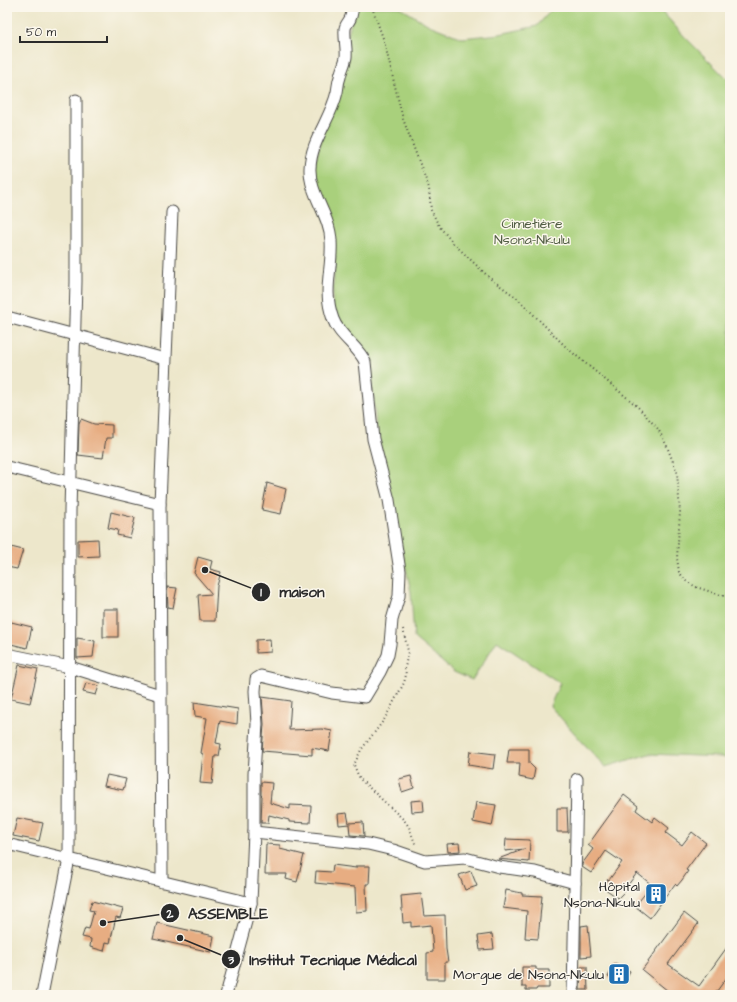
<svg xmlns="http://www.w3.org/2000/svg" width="737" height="1002" viewBox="0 0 737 1002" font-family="'Architects Daughter',sans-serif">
	<rect width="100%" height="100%" fill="#fbf7ec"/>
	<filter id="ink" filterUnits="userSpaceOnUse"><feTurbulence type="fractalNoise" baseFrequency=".025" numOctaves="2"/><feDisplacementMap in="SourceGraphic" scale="8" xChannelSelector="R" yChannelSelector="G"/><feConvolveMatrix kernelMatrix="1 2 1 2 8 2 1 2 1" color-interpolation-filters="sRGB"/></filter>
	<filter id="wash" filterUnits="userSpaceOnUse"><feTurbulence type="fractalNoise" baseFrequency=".012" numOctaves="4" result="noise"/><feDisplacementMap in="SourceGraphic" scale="16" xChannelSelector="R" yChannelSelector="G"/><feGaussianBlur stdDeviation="0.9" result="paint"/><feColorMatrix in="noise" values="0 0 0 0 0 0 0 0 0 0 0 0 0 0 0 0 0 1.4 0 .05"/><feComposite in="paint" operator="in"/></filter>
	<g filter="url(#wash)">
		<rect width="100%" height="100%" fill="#ede7cb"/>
		<!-- green -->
		<polygon fill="#a9d07b" stroke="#6a7e53" points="355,7 399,7 429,25 462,38 500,34 537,26 554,7 658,7 684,36 730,82 730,759 721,757 649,754 605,767 550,706 560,683 497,641 472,680 454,672 414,638 411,592 376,425 369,360 343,326 332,307 335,258 313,171"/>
		<g id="blocks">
			<!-- building -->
			<g fill="#e7ad82">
				<polygon points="81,419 94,424 112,425 112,438 106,438 103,458 78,455 79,423"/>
				<polygon points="267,483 286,489 281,514 262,510"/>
				<polygon points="111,512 135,518 130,538 117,535 118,530 108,528"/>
				<polygon points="98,539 99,556 78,557 78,540"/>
				<polygon points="7,546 23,550 17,569 7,567"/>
				<polygon points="198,557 212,561 210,569 221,572 217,586 215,621 200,621 198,595 212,594 194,573"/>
				<polygon points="167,587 177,588 173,608 168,607"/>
				<rect x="103" y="609" width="15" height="28"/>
				<polygon points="7,621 32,627 27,648 7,643"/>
				<polygon points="77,638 95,641 93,657 77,658"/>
				<polygon points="270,639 271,652 256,653 256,640"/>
				<polygon points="19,665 38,669 30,703 11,699"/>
				<polygon points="86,683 99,686 96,695 83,692"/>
				<polygon points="262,697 291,701 289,730 322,729 332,731 329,751 312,748 312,755 262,751 264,724"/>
				<polygon points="194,702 238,709 237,724 220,721 216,743 221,744 219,756 215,756 212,784 200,783 203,754 201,753 207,718 195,716"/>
				<polygon points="509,749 529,749 529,763 535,769 533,780 519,777 520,763 507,763"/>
				<polygon points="470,751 495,754 493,769 468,765"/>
				<polygon points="107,775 126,779 123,790 104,786"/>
				<polygon points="411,776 414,788 402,792 399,779"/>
				<polygon points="261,782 272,783 270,803 290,809 290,805 311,806 310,823 289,822 289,820 269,815 268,823 261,823 262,796 261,795"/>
				<polygon points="624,795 638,806 636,810 652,822 655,817 669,828 666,833 682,845 692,832 706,843 686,870 688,871 682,880 677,886 675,884 650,918 635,906 652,885 637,873 624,890 625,891 618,898 604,888 608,879 609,880 622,862 606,851 591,873 582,867 582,864 593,849 588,845"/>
				<polygon points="423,800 424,811 412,812 411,801"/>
				<polygon points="476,802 496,805 492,826 473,822"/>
				<polygon points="557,808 567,808 568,832 557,832"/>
				<polygon points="347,813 349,823 363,822 364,836 350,835 349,824 339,825 338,814"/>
				<polygon points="17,818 43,823 39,841 13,836"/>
				<polygon points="506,839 530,840 529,862 498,859 525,849 505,851"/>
				<polygon points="459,843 460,851 448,852 447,844"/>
				<polygon points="266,844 280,845 280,849 304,855 297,882 286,879 287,874 265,874"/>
				<polygon points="333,865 356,868 356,866 370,866 369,884 366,884 367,911 356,912 355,887 315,883 316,871 332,872"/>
				<polygon points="471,871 477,886 465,890 459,875"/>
				<polygon points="506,890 522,893 522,895 542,896 538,939 525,938 527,911 503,908"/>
				<polygon points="421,894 424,916 445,915 446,949 448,962 445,962 445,979 427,979 427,953 433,952 431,925 411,927 411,922 403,923 401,896"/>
				<polygon points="92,901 123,909 120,918 116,917 110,943 106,942 104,951 90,947 91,939 82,937 85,928 89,929 94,911 89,910"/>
				<polygon points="684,913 698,924 668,964 699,986 730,943 730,973 714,995 673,995 642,970"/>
				<polygon points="157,923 214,936 211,952 153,939"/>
				<polygon points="588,925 591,956 581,957 581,926"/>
				<polygon points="492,934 494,949 480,950 478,936"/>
				<polygon points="615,963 630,971 623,984 608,977"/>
				<polygon points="522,967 536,967 536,970 549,970 549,988 537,988 536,990 526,990 526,987 522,987"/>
				<polygon points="581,967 587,967 588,990 580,990"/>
			</g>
		</g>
	</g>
	<g filter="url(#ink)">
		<use href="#blocks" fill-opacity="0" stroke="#484743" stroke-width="1"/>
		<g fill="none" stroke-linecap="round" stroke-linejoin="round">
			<!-- minor casing -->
			<g stroke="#484743" stroke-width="13">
				<g id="minor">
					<polyline points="76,100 76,282 70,511 69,859 251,903"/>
					<polyline points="7,317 165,359"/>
					<polyline points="7,467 160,504"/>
					<polyline points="7,654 70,667 160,695"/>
					<polyline points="254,832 368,844 393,850 425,861 465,858 499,867 535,872 575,883"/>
					<polyline points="7,844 69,859 42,995"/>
					<polyline points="162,882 160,504 172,212"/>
					<path d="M226,995L251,903L254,832V774L257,724L255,691L256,679L261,676L332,693L365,697L380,672L388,655L390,644L392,620L399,596L400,571L389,500L373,439L365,362C359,347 339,336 333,319C322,289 333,269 331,241C330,215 309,194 310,168C311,140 331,119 337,92C338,87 338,82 340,77C341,70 345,64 346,57C347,48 344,38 345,29C345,25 348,23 350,19C352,15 352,11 353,7"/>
					<polyline points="573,995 577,779"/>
				</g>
			</g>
			<!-- path -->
			<g stroke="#484743" stroke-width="2" stroke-dasharray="1 3" stroke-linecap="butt">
				<polyline points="372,7 384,41 403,119 429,188 431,210 439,226 453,243 492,280 516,297 567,348 637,406 658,429 666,444 677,472 680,512 677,558 679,572 686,581 696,587 730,598"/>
				<polyline points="403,629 408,651 405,668 406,675 404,683 384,720 361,750 354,765 358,775 361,780 404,820 409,827 416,846"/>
			</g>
			<!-- minor -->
			<use href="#minor" stroke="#fff" stroke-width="11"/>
		</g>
	</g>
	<!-- icons -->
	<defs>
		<g id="building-square" transform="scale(1.15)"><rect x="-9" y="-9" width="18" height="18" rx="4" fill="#1f6fb2" stroke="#fbf7ec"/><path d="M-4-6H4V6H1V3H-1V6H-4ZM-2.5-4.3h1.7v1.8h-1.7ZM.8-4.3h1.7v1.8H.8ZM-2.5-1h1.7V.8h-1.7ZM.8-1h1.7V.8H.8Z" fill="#fff"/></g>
	</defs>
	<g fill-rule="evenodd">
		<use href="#building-square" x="656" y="894"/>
		<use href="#building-square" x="619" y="974"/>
	</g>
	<g text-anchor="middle" stroke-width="3" stroke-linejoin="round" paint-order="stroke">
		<!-- park labels -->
		<g font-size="14" fill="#515d43" stroke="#fbf7ec">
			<text x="532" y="228">Cimetière<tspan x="532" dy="16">Nsona-Nkulu</tspan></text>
		</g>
		<!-- poi labels -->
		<g font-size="14" fill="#2b2b2b" stroke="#fbf7ec" text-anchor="end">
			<text x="640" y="891">Hôpital<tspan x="640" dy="16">Nsona-Nkulu</tspan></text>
			<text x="604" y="979">Morgue de Nsona-Nkulu</text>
		</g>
	</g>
	<!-- callouts -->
	<path fill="none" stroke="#2b2b2b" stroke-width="1.5" d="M205 570L261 592M103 923L170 913M180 938L231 959"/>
	<g fill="#2b2b2b" stroke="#fbf7ec" stroke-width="1.5">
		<circle cx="205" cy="570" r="4"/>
		<circle cx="103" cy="923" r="4"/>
		<circle cx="180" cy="938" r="4"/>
		<circle cx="261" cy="592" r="10"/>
		<circle cx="170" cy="913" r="10"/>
		<circle cx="231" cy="959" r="10"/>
	</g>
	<g font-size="12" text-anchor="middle" font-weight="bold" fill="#fff">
		<text x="261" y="596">1</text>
		<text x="170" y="918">2</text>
		<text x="231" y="964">3</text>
	</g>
	<g font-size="15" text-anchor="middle" font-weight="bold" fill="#2b2b2b" stroke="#fbf7ec" stroke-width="3" stroke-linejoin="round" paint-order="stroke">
		<text x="302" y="597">maison</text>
		<text x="228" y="919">ASSEMBLE</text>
		<text x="333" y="965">Institut Tecnique Médical</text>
	</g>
	<!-- margin -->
	<rect width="737" height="1002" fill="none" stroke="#fbf7ec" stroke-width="24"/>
	<!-- scale -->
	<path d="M20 36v6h87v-6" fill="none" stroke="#2b2b2b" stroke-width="2"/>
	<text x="26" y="36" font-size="12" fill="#2b2b2b" stroke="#fbf7ec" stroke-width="3" paint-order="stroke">50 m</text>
</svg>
